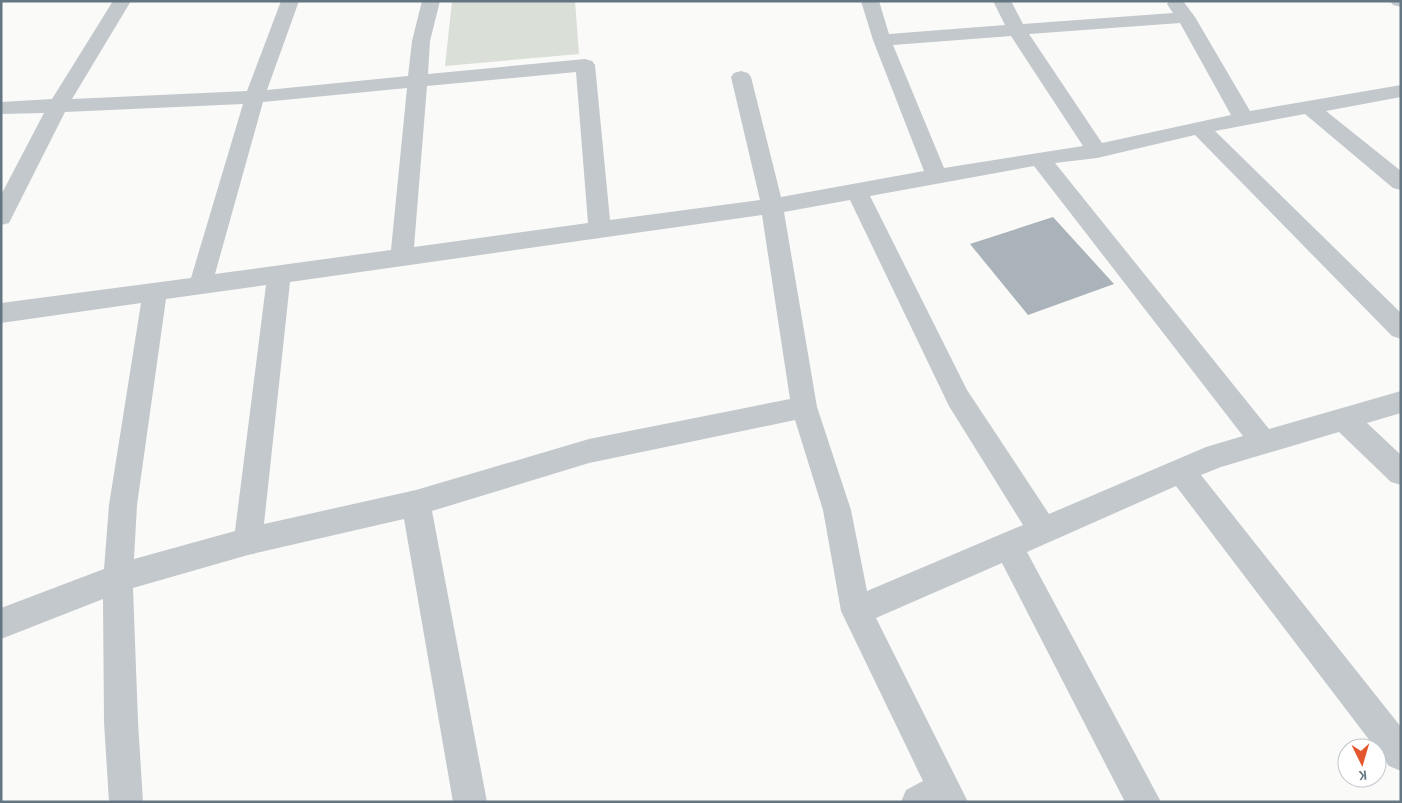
<svg xmlns="http://www.w3.org/2000/svg" width="1402" height="803" viewBox="0 0 1402 803" font-family="'Alegreya Sans',sans-serif">
	<rect width="100%" height="100%" fill="#fafaf8"/>
	<!-- green -->
	<polygon fill="#dadfd7" points="452,1 575,1 579,54 445,66"/>
	<!-- building -->
	<polygon fill="#aab3b9" points="1053,217 1114,284 1028,315 970,244"/>
	<g fill="none" stroke-linecap="round" stroke-linejoin="round">
		<!-- minor -->
		<g fill="#c3c8cc" fill-rule="evenodd">
			<path d="M113,1H131L72,99L247,91L281,1H299L267,90L408,76L412,41L422,1H440L430,41L428,74L585,59L592,61L595,65L610,220L760,200L731,77L734,73L741,71L748,73L751,77L781,197L924,171L873,40L861,1H879L889,34L1005,25L993,1H1011L1023,24L1173,13L1167,4L1169,1H1183L1195,17L1250,111L1401,85V97L1326,111L1401,171V190L1393,188L1305,114L1215,131L1401,313V339L1392,336L1195,135L1097,158L1055,163L1269,429L1401,391V413L1367,423L1401,455V485L1391,482L1339,432L1221,467L1201,475L1401,727V771L1389,766L1176,486L1027,552L1161,802H1125L1002,563L876,618L968,802H901L906,790L923,781L841,611L823,510L795,420L589,463L432,511L487,802H453L404,519L248,555L133,588L138,722L143,802H109L104,722L103,599L1,639V608L104,569L109,505L141,303L1,323V303L191,278L243,104L65,112L12,217L9,223L1,225V195L44,113L1,114V102L52,99ZM1180,23L1231,115L1102,143L1029,34ZM1011,36L1083,146L944,168L893,45ZM576,72L588,223L414,247L427,86ZM407,88L391,250L215,274L263,102ZM1034,166L1243,436L1206,447L1049,514L967,390L870,196ZM850,200L949,406L1023,525L867,591L851,510L817,407L784,212ZM762,215L790,399L589,439L416,490L264,524L290,282ZM266,285L235,531L134,559L137,505L166,299Z"/>
			<polygon points="1390,1 1401,1 1401,7 1393,5"/>
		</g>
	</g>
	<!-- border -->
	<rect width="1402" height="803" fill="none" stroke="#657683" stroke-width="5"/>
	<!-- north arrow -->
	<g transform="translate(1362 763) rotate(175)"><circle r="24" fill="#ffffff" stroke="#c1c8cd"/>
	<path d="M0-4L9 19L0 12L-9 19Z" fill="#e4572e"/>
	<text y="-8" font-size="14" font-weight="bold" text-anchor="middle" fill="#657683">K</text>
	</g>
</svg>
